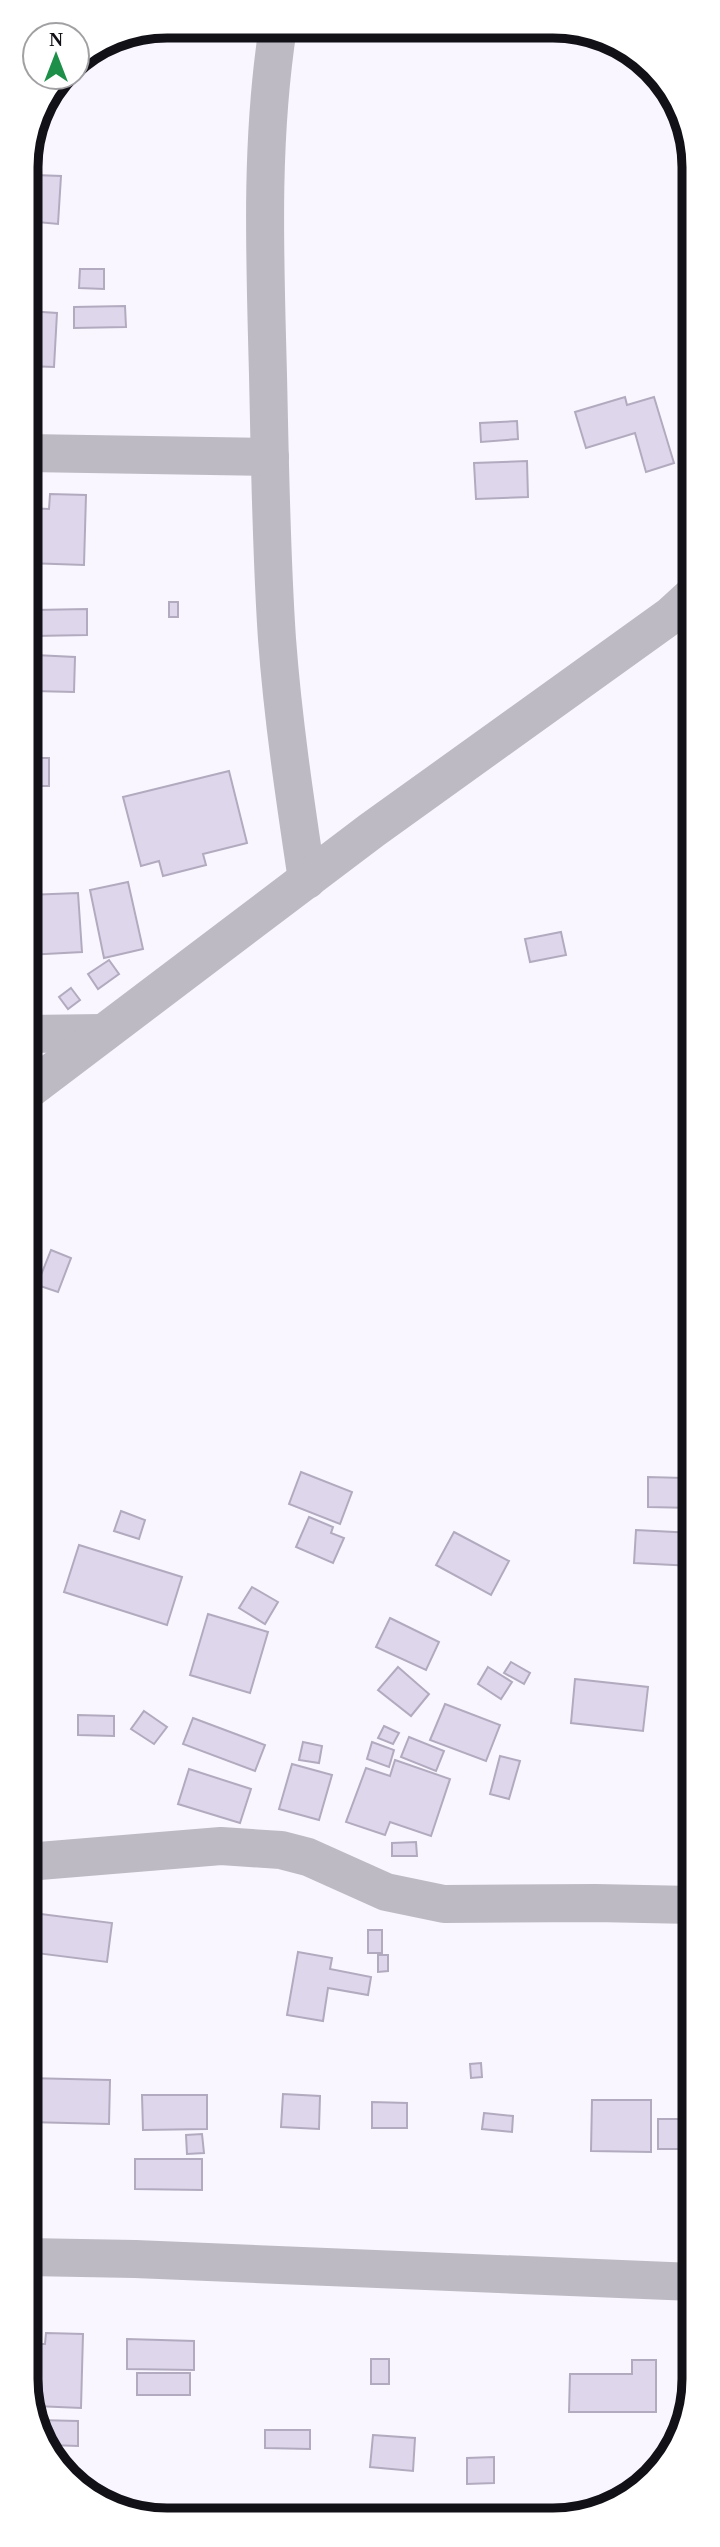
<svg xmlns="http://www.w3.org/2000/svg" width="720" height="2547" viewBox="0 0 720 2547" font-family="'Times New Roman',serif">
	<rect width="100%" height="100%" fill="#f9f6ff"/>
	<!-- building -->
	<g fill="#ded7ec" stroke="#b2abbf" stroke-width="2">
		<polygon points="27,156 37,157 35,175 61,176 58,224 27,221"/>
		<polygon points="80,269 104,269 104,289 79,288"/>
		<polygon points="125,306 126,327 74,328 74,307"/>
		<polygon points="27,311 57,313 54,367 27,366"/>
		<polygon points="625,397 627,405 654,397 674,463 646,472 635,433 586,448 575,412"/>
		<polygon points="517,421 518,439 481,442 480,423"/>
		<polygon points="527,461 528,497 476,499 474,463"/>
		<polygon points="50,494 86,495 84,565 27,563 27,508 49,509"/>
		<rect x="169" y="602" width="9" height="15"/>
		<polygon points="87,609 87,635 35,636 34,610"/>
		<polygon points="35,655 75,657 74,692 33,691"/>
		<rect x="27" y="758" width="22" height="28"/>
		<polygon points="229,771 247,843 203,854 206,865 163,876 159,861 141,866 123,797"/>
		<polygon points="128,882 143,949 104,958 90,890"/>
		<polygon points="78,893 82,952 27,955 27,895"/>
		<polygon points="561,932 566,955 530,962 525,939"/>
		<polygon points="109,960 119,974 98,989 88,974"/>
		<polygon points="71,988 80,1000 68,1009 59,997"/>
		<polygon points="51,1250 71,1258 58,1292 37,1285"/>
		<polygon points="685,1468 693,1468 693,1508 648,1507 648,1477 684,1478"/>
		<polygon points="301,1472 352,1492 340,1524 289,1504"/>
		<polygon points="121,1511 145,1520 139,1539 114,1531"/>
		<polygon points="309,1517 333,1527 331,1533 344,1538 333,1563 296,1547"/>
		<polygon points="636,1530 693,1533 693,1566 634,1563"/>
		<polygon points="454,1532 509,1561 491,1595 436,1565"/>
		<polygon points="79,1545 182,1577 167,1625 64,1592"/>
		<polygon points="252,1587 278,1602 265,1624 239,1608"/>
		<polygon points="208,1614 268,1632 250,1693 190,1675"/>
		<polygon points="390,1618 439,1642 426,1670 376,1647"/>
		<polygon points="511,1662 530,1673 524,1684 504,1673"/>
		<polygon points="398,1667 429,1694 411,1716 378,1690"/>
		<polygon points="488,1667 512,1682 501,1699 478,1684"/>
		<polygon points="575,1679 648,1687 643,1731 571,1723"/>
		<polygon points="445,1704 500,1725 486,1761 430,1740"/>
		<polygon points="144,1711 167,1727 154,1744 131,1729"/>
		<polygon points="78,1715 114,1716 114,1736 78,1735"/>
		<polygon points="193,1718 265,1745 255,1771 183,1744"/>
		<polygon points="384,1726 399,1733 393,1744 378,1738"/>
		<polygon points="409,1737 444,1751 436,1771 401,1757"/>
		<polygon points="303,1742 322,1746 319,1763 299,1760"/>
		<polygon points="372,1742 394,1750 389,1767 367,1759"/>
		<polygon points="500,1756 520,1761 509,1799 490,1794"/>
		<polygon points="395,1760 450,1779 431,1836 390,1822 385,1835 346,1822 366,1768 390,1776"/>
		<polygon points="292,1764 332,1775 319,1820 279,1809"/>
		<polygon points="189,1769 251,1789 240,1823 178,1804"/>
		<polygon points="416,1842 417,1856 392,1856 392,1843"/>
		<polygon points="33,1913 112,1923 107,1962 28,1952"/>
		<rect x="368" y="1930" width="14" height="23"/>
		<polygon points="298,1952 332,1958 330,1969 371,1977 368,1995 328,1988 323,2021 287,2015"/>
		<polygon points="378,1955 388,1955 388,1971 378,1972"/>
		<polygon points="481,2063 482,2077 471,2078 470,2064"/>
		<polygon points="27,2078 110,2080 109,2124 27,2122"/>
		<polygon points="283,2094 320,2096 319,2129 281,2127"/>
		<polygon points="142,2095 207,2095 207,2129 143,2130"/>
		<polygon points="592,2100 651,2100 651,2152 591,2151"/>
		<polygon points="372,2102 407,2103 407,2128 372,2128"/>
		<polygon points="484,2113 513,2116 512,2132 482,2129"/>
		<rect x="658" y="2119" width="23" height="30"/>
		<polygon points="202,2134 204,2153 187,2154 186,2135"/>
		<polygon points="135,2159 202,2159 202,2190 135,2189"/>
		<polygon points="688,2323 693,2323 693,2354 687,2354"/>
		<polygon points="46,2333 83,2334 81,2408 35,2406 35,2397 28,2396 27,2344 45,2344"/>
		<polygon points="127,2339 194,2341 194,2370 127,2369"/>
		<rect x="371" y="2359" width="18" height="25"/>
		<polygon points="632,2360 656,2360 656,2412 569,2412 570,2374 632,2374"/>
		<rect x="137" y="2373" width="53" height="22"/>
		<polygon points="37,2420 78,2421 78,2446 49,2445"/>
		<polygon points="265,2430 310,2430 310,2449 265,2448"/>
		<polygon points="373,2435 415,2438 413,2471 370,2467"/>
		<polygon points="494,2457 494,2483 467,2484 467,2458"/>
	</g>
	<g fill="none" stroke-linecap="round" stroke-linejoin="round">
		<!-- minor -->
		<g stroke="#bdbac3" stroke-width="38">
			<path d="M278,27C260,143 265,258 268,375C270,463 271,551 277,639C283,720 295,800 307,880"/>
			<polyline points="27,453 270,457"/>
			<polyline points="27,1034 103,1033"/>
			<polyline points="27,1091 372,830 670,616 693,595"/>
			<polyline points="27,1862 221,1846 281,1850 308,1857 386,1892 444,1904 595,1903 693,1905"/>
			<polyline points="27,2257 135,2259 693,2282"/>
		</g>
	</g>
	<!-- crop -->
	<path d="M0 0H720V2547H0ZM167 38H553A129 129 0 0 1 682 167V2379A129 129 0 0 1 553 2508H167A129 129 0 0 1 38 2379V167A129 129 0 0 1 167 38Z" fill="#fff" fill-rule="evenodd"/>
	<path fill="none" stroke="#131118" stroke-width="9" d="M167 38H553A129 129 0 0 1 682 167V2379A129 129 0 0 1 553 2508H167A129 129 0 0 1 38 2379V167A129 129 0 0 1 167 38Z"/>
	<!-- north arrow -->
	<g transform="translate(56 56)"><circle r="33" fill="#ffffff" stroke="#a1a0a3" stroke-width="2"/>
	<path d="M0-5L12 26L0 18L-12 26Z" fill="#1d8f49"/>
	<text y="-10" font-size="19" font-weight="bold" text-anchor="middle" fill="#131118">N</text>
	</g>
</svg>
